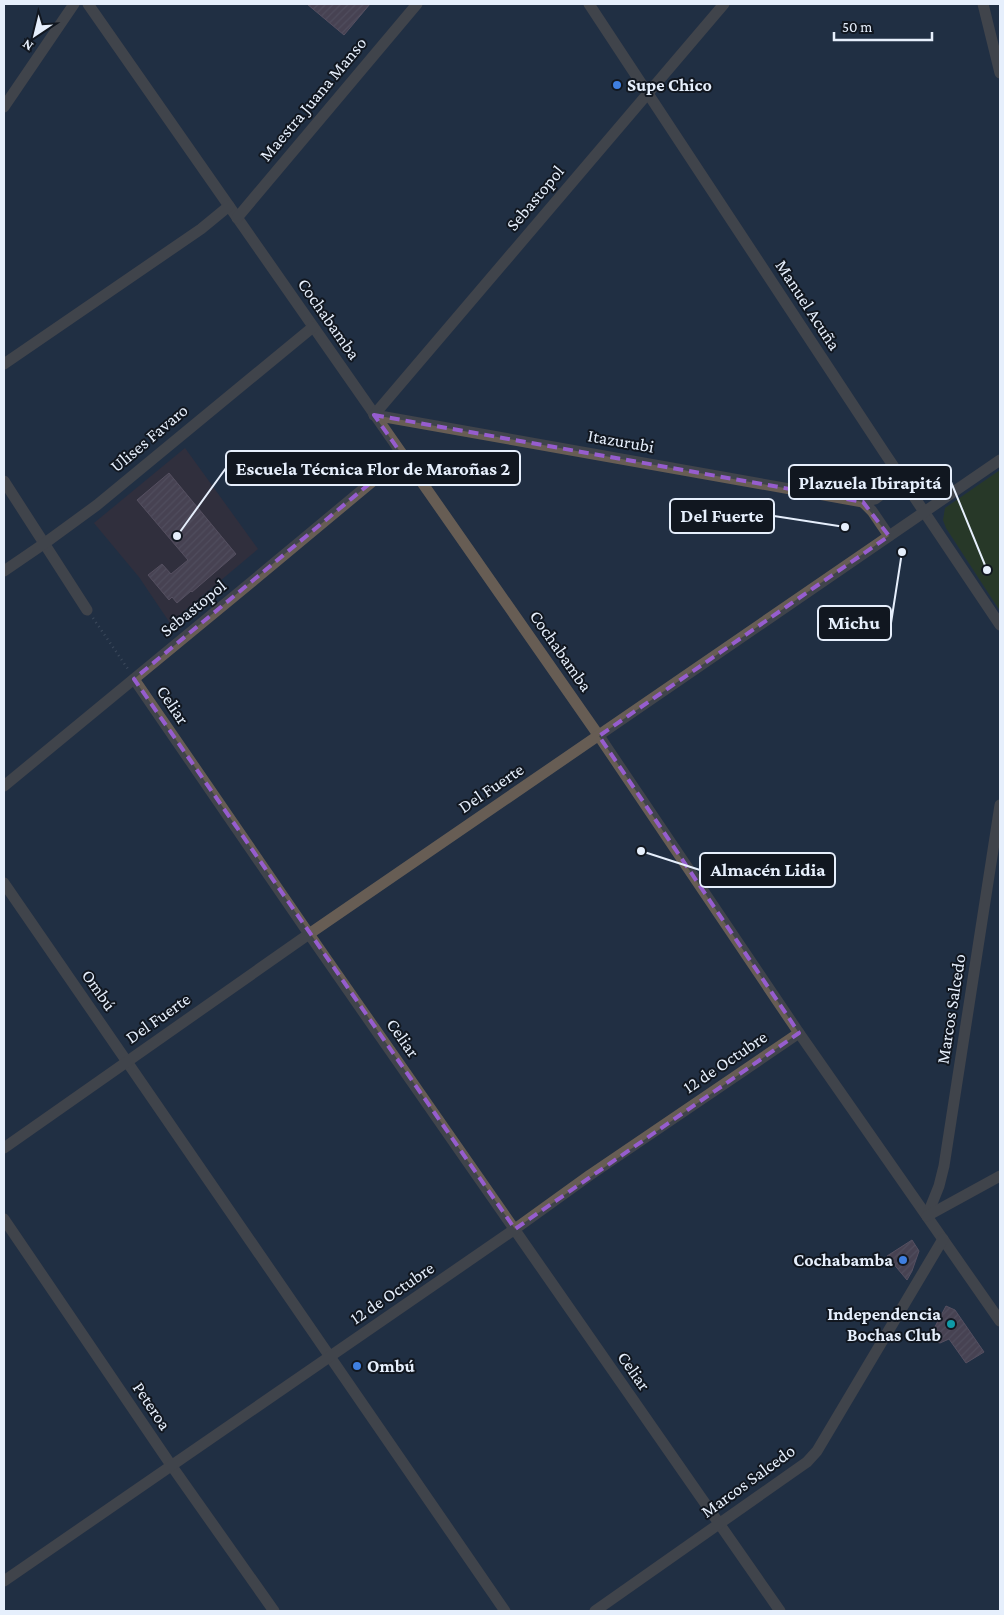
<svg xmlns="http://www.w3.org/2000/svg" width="1004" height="1615" viewBox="0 0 1004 1615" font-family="'Crimson Pro',serif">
	<defs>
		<pattern id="building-hatch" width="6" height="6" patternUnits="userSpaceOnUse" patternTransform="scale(1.25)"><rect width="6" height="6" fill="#755965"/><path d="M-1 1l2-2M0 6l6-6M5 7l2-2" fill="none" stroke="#89717c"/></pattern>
	</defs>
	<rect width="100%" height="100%" fill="#212f43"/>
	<!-- education -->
	<polygon fill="#432f35" points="185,448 258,549 170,623 139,577 94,523"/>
	<!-- green -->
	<polygon fill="#304407" points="1000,470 1000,611 946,528 943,520 945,508"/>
	<!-- building -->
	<g fill="url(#building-hatch)" stroke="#957784">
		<polygon points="307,4 370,4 344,35"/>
		<polygon points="169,473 236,554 192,592 191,591 177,603 172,597 169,600 148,575 162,564 171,574 188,560 137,500"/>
		<polygon points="912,1240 919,1251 912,1271 907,1280 887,1256"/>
		<polygon points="946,1306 955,1310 984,1352 966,1363 949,1339 940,1343 929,1338"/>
	</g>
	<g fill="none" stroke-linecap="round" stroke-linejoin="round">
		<!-- path -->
		<polyline stroke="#5d6a7b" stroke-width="2.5" stroke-dasharray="1 4" stroke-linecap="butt" points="93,618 128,669"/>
		<!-- minor -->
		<g stroke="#675d54" stroke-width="11">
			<polyline points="88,4 599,736 799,1033 1000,1321"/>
			<polyline points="589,4 884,452 1000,625"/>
			<polyline points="983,4 1000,73"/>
			<polyline points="4,107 74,4"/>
			<polyline points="237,218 417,4"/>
			<polyline points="4,364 201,229 229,206"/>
			<polyline points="374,415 863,502 875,499 902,479"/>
			<polyline points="374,415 724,4"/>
			<polyline points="4,481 87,610"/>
			<polyline points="863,502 872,511 889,536"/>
			<polyline points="4,571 45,543 97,505 313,327"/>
			<polyline points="134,679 309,934 780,1611"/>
			<polyline points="4,786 254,580 403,456"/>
			<polyline points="4,883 505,1611"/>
			<polyline points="4,1148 309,934 1000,460"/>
			<polyline points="927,1216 939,1186 944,1166 1000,805"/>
			<polyline points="927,1216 1000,1176"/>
			<polyline points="4,1219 171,1465 274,1611"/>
			<polyline points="4,1581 515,1229 590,1175 799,1033"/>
			<polyline points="595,1611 807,1462 817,1451 943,1239"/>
		</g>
	</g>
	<!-- marked area -->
	<path d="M0 0H1004V1615H0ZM374,415L863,502L889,536L599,736L799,1033L515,1229L134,679L403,456Z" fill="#212f43" fill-opacity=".55" fill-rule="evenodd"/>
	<path fill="none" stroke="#965dce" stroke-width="4" stroke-dasharray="10 6" stroke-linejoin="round" d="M374,415L863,502L889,536L599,736L799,1033L515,1229L134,679L403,456Z"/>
	<!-- markers -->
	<g fill="#3f7fe0" stroke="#111720" stroke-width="2">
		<circle cx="617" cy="85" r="5"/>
		<circle cx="903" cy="1260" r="5"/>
		<circle cx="357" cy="1366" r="5"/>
	</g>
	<circle fill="#0f9aa8" stroke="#111720" stroke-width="2" cx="951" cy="1324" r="5"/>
	<g text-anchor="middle" stroke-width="4" stroke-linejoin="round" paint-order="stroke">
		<!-- poi labels -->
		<g font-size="18" font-weight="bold" fill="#e6effc" stroke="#111720" text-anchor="start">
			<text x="627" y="91">Supe Chico</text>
			<text x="893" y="1266" text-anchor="end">Cochabamba</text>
			<text x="941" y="1320" text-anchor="end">Independencia<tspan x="941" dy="21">Bochas Club</tspan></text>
			<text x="367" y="1372">Ombú</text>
		</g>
		<!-- street labels -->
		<g font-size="18" fill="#e6effc" stroke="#111720">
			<text transform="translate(313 99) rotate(-50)" y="6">Maestra Juana Manso</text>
			<text transform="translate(535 198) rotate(-50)" y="6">Sebastopol</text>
			<text transform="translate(808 305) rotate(57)" y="6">Manuel Acuña</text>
			<text transform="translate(329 319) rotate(55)" y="6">Cochabamba</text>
			<text transform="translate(149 438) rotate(-40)" y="6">Ulises Favaro</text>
			<text transform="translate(621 441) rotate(10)" y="6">Itazurubi</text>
			<text transform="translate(193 608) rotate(-39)" y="6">Sebastopol</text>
			<text transform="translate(561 651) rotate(55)" y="6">Cochabamba</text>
			<text transform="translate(173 705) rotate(56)" y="6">Celiar</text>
			<text transform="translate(491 788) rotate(-34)" y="6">Del Fuerte</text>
			<text transform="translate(99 990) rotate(55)" y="6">Ombú</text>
			<text transform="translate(951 1009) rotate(-81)" y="6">Marcos Salcedo</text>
			<text transform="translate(158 1018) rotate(-35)" y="6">Del Fuerte</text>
			<text transform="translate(403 1038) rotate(55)" y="6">Celiar</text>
			<text transform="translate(725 1062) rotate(-34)" y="6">12 de Octubre</text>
			<text transform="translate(392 1293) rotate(-34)" y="6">12 de Octubre</text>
			<text transform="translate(634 1371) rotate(55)" y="6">Celiar</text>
			<text transform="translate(152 1406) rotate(56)" y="6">Peteroa</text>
			<text transform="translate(748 1481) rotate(-36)" y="6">Marcos Salcedo</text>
		</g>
	</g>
	<!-- callouts -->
	<path fill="none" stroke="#e6effc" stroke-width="2" d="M177 536L226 468M987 570L951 482M845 527L774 516M902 552L891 623M641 851L700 870"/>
	<g fill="#e6effc" stroke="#111720" stroke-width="2">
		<circle cx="177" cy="536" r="5"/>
		<circle cx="987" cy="570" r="5"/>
		<circle cx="845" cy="527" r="5"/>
		<circle cx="902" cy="552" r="5"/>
		<circle cx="641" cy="851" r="5"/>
	</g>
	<g fill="#111720" stroke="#e6effc" stroke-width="2">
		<rect x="226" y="451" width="294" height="34" rx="5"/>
		<rect x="789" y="465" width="162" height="34" rx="5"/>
		<rect x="670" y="499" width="104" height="34" rx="5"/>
		<rect x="818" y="606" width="73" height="34" rx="5"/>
		<rect x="700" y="853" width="135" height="34" rx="5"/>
	</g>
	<g font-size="19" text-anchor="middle" font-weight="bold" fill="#e6effc">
		<text x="373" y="475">Escuela Técnica Flor de Maroñas 2</text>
		<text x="870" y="489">Plazuela Ibirapitá</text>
		<text x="722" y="522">Del Fuerte</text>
		<text x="854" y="629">Michu</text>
		<text x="768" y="876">Almacén Lidia</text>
	</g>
	<!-- border -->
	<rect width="1004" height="1615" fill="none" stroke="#e6effc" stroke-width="10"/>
	<!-- north arrow -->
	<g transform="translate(35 35) rotate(215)" stroke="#111720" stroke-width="4" paint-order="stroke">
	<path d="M0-4L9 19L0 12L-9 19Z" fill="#e6effc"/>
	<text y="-8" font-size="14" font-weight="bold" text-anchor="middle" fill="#e6effc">N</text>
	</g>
	<!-- scale -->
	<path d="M834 32v8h98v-8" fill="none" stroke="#e6effc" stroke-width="2.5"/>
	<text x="842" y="32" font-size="15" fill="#e6effc" stroke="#111720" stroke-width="4" paint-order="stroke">50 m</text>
</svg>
